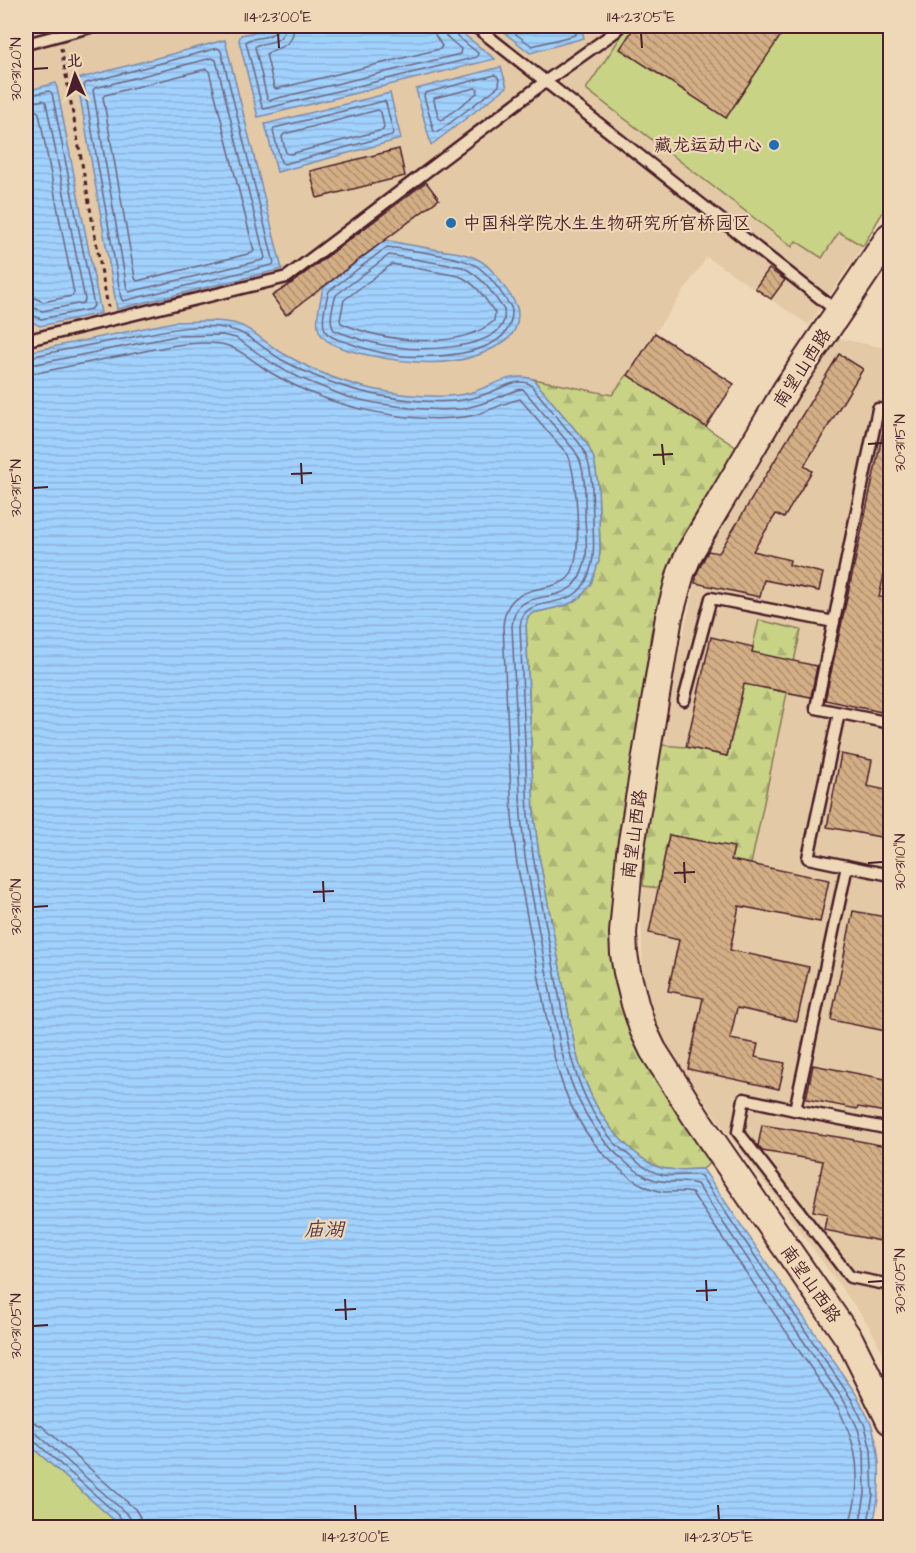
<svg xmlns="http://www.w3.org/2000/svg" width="916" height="1553" viewBox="0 0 916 1553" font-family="'Architects Daughter','LXGW WenKai TC',sans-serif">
	<defs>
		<pattern id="forest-firs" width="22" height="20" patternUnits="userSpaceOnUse" patternTransform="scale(1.5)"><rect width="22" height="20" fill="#c8d386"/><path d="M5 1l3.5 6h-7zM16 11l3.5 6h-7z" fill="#adb574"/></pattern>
		<pattern id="water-rules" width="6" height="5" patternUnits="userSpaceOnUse" patternTransform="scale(1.5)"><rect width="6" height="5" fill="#a1d1fd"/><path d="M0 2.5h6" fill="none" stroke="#8cb3d9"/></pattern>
		<pattern id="building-back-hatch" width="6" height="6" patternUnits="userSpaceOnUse" patternTransform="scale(1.5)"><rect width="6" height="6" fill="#d4af86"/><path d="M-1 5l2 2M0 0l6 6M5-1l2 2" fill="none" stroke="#ae8e6e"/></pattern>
	</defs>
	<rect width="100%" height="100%" fill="#eed8b7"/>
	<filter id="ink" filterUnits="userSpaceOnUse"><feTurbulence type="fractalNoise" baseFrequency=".0167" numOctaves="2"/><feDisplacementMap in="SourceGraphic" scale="12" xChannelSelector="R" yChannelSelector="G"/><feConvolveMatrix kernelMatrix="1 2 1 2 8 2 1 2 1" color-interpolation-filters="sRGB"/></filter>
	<g filter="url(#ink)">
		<!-- built -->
		<g fill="#e3c9a6">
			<polygon points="26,26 890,26 890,200 863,246 809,325 707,257 612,395 509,432 26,377"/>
			<polygon points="832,337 890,349 890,1366 868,1324 694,1087 664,1042 655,1023 650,1008 643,975 641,911 648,817 675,670 703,549"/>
		</g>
		<!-- green -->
		<g fill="#c8d386" stroke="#897958" stroke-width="1.5">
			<polygon points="628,26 890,26 890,200 863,246 839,232 822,258 796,241 792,247 586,89"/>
			<polygon points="26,1442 122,1527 26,1527"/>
		</g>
		<!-- forest -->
		<g fill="url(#forest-firs)" stroke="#897958" stroke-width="1.5">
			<path d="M627,375L737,448L688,527L676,549L657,611L651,633L615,897C613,918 611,939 612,959C613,983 622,1006 630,1028L716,1158L703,1169C691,1169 677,1171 666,1169C653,1167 643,1159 633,1151C601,1124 585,1089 575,1048L539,856L534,815L526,620L529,616L533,613L567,605L580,598L599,561L600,549L598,484L594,459L587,444L533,379L612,395Z"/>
			<polygon points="759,620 801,630 794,661 763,687 787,693 751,864 731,860 733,847 669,835 658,888 643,886 647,822 661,745 686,747 727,756"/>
		</g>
		<!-- water -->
		<g fill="url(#water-rules)" stroke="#7e8aa9" stroke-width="1.5">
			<polygon points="283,26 453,26 495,59 258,117 239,40 241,35"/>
			<polygon points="496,26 581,26 584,38 530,53"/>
			<polygon points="225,40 282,269 117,309 77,79"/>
			<polygon points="501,67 507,87 431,145 416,89"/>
			<polygon points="56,83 101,313 40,326 28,320 26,307 26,91"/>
			<polygon points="390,93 401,139 277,172 265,124"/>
			<path d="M385,240C403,244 421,247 439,250C453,252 467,253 479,260C493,268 502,284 512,298C518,307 519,312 517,323C514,335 508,340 497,346C459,369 410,364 368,355C354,352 326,346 320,333C314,323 321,300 323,288Z"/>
			<path d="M206,321C217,321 231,321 242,326C257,333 269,346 284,354C312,370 345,384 377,390C403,395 432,398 459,395C484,393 508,370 533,379L587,444L594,459L598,484L600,549L599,561L591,584L580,598L567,605L533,613L528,616L526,626L534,815L539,856L575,1048C585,1089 601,1124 633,1151C643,1159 653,1167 666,1169C677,1171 691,1169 703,1169L858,1397C862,1407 868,1416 872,1426C882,1459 881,1495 872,1527H122L26,1442V349L33,351L174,322Z"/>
		</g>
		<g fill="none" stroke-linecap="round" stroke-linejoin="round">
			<!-- shore -->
			<g stroke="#6d667f" stroke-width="1.5">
				<path d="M278,26C276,38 259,37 248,40L246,42L262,107L264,109L477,57L478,53L452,32L450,26"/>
				<path d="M285,26C284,42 271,42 257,45L255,47L267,98L270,100L460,54L461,49L446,36L443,26"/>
				<path d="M294,26C293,48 281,45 266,54L274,87L276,89L440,49L442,46L435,35L434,26"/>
				<polyline points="505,26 532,46 575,35 577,32 576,26"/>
				<polygon points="218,48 221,51 274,263 272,265 123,301 121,298 84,85 86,83"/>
				<polygon points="212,58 216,60 265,258 263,260 129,292 127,289 93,90 95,88"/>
				<polygon points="206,69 209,71 254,251 252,253 137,281 135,278 103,97 105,95"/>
				<path d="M495,75C499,76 500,83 499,86L438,132H434L424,96L425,93Z"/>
				<polygon points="475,88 478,89 477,93 442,120 439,119 434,101 434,98"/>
				<polyline points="26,96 49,91 52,93 94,306 91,309 41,319 30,314 26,313"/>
				<polygon points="384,101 386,103 393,132 392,135 284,164 281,162 273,131 274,128"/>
				<polyline points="26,104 43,100 46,102 85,300 83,303 42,311 32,307 26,306"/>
				<polygon points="378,110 381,112 384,127 383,130 290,154 286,153 282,137 284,134"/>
				<polyline points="26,113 37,111 39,113 74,293 72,296 43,302 33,297 26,297"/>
				<path d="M387,247C408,250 463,256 478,267C492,277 501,293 511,307C513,312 512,315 511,320C504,358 424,359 395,355C379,353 362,348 346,342C339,340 330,338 326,332C320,323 326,301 329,291Z"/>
				<path d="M389,255L462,267C482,276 492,292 504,310C505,316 504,323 500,328C483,349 422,351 397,347C375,345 354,338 334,330C328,321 333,305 336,295Z"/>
				<path d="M392,264L459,276C476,283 485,298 495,313L494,321C457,352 382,341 341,323L340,320L344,300Z"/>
				<path d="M26,355L34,356C64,350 94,344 123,339C158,332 201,320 236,331C250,335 268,352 282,360C322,382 365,396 411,400C439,403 465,403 491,392C504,387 517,378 530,384C542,399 554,413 565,427C571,434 579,441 583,449C594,470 592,497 593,521C593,535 595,549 592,563C589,575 585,587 575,594C556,608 523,597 520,626L528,815L533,856L569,1049C577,1082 591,1115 613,1141C618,1147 625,1152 631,1157C640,1165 651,1172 663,1175C675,1177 689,1173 701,1176L852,1400L865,1426L871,1450L873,1495L867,1528"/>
				<path d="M26,363L36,364L176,336L222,335L236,338L275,365L300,378L347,397L375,403L410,408L442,410L462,409L481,404L517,390L523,389L575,451C577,455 580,459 581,464C586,482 585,501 585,520C586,532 587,545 586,557C584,567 581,579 573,586C551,605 516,587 512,626L521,816L525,857L561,1050C572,1093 590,1132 624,1161C631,1167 639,1173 647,1177C665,1185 680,1180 697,1184L846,1404L858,1429L864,1451L865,1494L859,1528"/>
				<path d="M26,372L37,373C69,366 100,360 131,354C160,348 191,340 221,344C238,347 254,362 268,371C276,376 284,380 292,384C337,408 413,424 464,417C484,415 501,403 520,399L568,455C577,476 584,561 568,578C563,583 558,584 551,586C524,592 506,594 503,626L512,816L516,858L553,1052C563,1095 582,1137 616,1166C624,1173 633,1181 643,1185C649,1188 657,1191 664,1192C674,1192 683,1191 692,1193L838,1408C853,1438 860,1461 856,1495C855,1506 850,1517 850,1528"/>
				<polyline points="26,1421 33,1422 42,1426 135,1509 140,1517 142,1528"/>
				<polyline points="26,1430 31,1431 36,1433 128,1515 132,1521 133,1528"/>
				<polyline points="26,1438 32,1439 110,1508 124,1521 125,1528"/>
			</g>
		</g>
		<!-- building -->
		<g fill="url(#building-back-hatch)" stroke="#4a1f2b" stroke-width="1.5">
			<polygon points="635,26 787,26 726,118 620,49"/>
			<polygon points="399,149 405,176 317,198 310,171"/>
			<polygon points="426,182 439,199 286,315 272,296 292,283"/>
			<polygon points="769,269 785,280 771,299 755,288"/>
			<polygon points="655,333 734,384 706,427 628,375"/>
			<polygon points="839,354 863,369 804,466 812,471 784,518 776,514 753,551 790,560 789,565 823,573 819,591 764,580 760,597 695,583 697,573 708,551 719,553"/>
			<polygon points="884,427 891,427 891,544 879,597 891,598 891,714 825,700"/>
			<polygon points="711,637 753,647 752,652 817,666 811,697 744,684 727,756 686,747"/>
			<polygon points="841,754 872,760 867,786 891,791 891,839 827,827"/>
			<polygon points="669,835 734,847 731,860 829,880 820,922 739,906 730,950 809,967 797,1021 737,1008 730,1039 758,1044 755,1057 785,1063 779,1089 688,1069 703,998 668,991 679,940 649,933"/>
			<polygon points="853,911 891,918 891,1032 831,1020"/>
			<polygon points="813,1065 891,1080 891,1113 858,1107 857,1109 806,1099"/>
			<polygon points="762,1125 844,1138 891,1147 891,1243 824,1230 827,1214 813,1211 823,1161 762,1151 758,1146"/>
		</g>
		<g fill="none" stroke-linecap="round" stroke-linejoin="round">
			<!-- service casing -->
			<g stroke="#4a1f2b" stroke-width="15">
				<g id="service">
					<polyline points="475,26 838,312"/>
					<polyline points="26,44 94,26"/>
					<polyline points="26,342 28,340 287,277 546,81 615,32 619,26"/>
					<polyline points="890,411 878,409 816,708 890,723"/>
					<polyline points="684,700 711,598 834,622"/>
					<polyline points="839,713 808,858 890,875"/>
					<polyline points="847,866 795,1110 890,1129"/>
					<polyline points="795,1110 744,1099 738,1132 850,1277 890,1285"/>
				</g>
			</g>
			<!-- tertiary casing -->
			<g stroke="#4a1f2b" stroke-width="30">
				<polyline id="tertiary" points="890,236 786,390 689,554 681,573 669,617 630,853 623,933 624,954 627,972 635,1004 643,1029 653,1050 699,1122 850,1340 890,1421"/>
			</g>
			<!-- path -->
			<polyline stroke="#4a1f2b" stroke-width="3" stroke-dasharray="4.5 4.5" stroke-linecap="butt" points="61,48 108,307"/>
			<!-- service -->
			<use href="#service" stroke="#eed8b7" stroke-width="10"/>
			<!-- tertiary -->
			<use href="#tertiary" stroke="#eed8b7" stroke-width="26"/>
		</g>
	</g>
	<!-- ticks -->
	<path fill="none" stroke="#4a1f2b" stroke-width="2" d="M278,33L279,48M641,33L642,48M33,69L48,68M662,444L664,465M868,444L883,443M653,455L673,454M301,463L302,484M291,474L312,473M33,488L48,487M684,862L685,883M868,863L883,862M674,873L695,872M323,881L324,902M313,892L334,891M33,907L48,906M706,1280L707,1301M868,1282L883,1281M696,1291L717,1290M345,1299L346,1320M335,1310L356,1309M33,1326L48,1325M355,1505L356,1520M718,1505L719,1520"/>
	<!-- markers -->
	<g fill="#1f6fb2" stroke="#eed8b7" stroke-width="2">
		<circle cx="774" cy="145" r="6"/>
		<circle cx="451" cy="223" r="6"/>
	</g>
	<g text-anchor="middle" stroke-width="4.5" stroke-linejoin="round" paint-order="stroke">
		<!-- poi labels -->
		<g font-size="18" fill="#4a1f2b" stroke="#eed8b7" text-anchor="end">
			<text x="762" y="151">藏龙运动中心</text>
			<text x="463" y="229" text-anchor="start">中国科学院水生生物研究所官桥园区</text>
		</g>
		<!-- street labels -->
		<g font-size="18" fill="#4a1f2b" stroke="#eed8b7">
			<text transform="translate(802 368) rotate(-57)" y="6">南望山西路</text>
			<text transform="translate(634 834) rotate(-82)" y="6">南望山西路</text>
			<text transform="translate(811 1284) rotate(55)" y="6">南望山西路</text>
		</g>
		<!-- water labels -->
		<g font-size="20" font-style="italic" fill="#573a4a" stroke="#eed8b7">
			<text x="324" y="1236">庙湖</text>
		</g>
	</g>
	<!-- margin -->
	<rect width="916" height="1553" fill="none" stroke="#eed8b7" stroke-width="66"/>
	<!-- north arrow -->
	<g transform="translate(75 75) rotate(357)" stroke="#eed8b7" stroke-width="4.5" paint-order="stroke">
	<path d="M0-4.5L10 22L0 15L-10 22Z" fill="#4a1f2b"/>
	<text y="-9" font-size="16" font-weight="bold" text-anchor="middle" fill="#4a1f2b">北</text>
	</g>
	<rect x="33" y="33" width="850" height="1487" fill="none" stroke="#4a1f2b" stroke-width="2"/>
	<g font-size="15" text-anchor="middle" fill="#4a1f2b">
		<text x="278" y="22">114°23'00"E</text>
		<text x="641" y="22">114°23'05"E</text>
		<text transform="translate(16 69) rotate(-90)" y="5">30°31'20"N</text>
		<text transform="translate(900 443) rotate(-90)" y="5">30°31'15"N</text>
		<text transform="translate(16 488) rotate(-90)" y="5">30°31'15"N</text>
		<text transform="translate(900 862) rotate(-90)" y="5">30°31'10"N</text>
		<text transform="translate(16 907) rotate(-90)" y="5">30°31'10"N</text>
		<text transform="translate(900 1281) rotate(-90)" y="5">30°31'05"N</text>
		<text transform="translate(16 1326) rotate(-90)" y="5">30°31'05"N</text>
		<text x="356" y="1542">114°23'00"E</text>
		<text x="719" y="1542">114°23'05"E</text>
	</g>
</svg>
